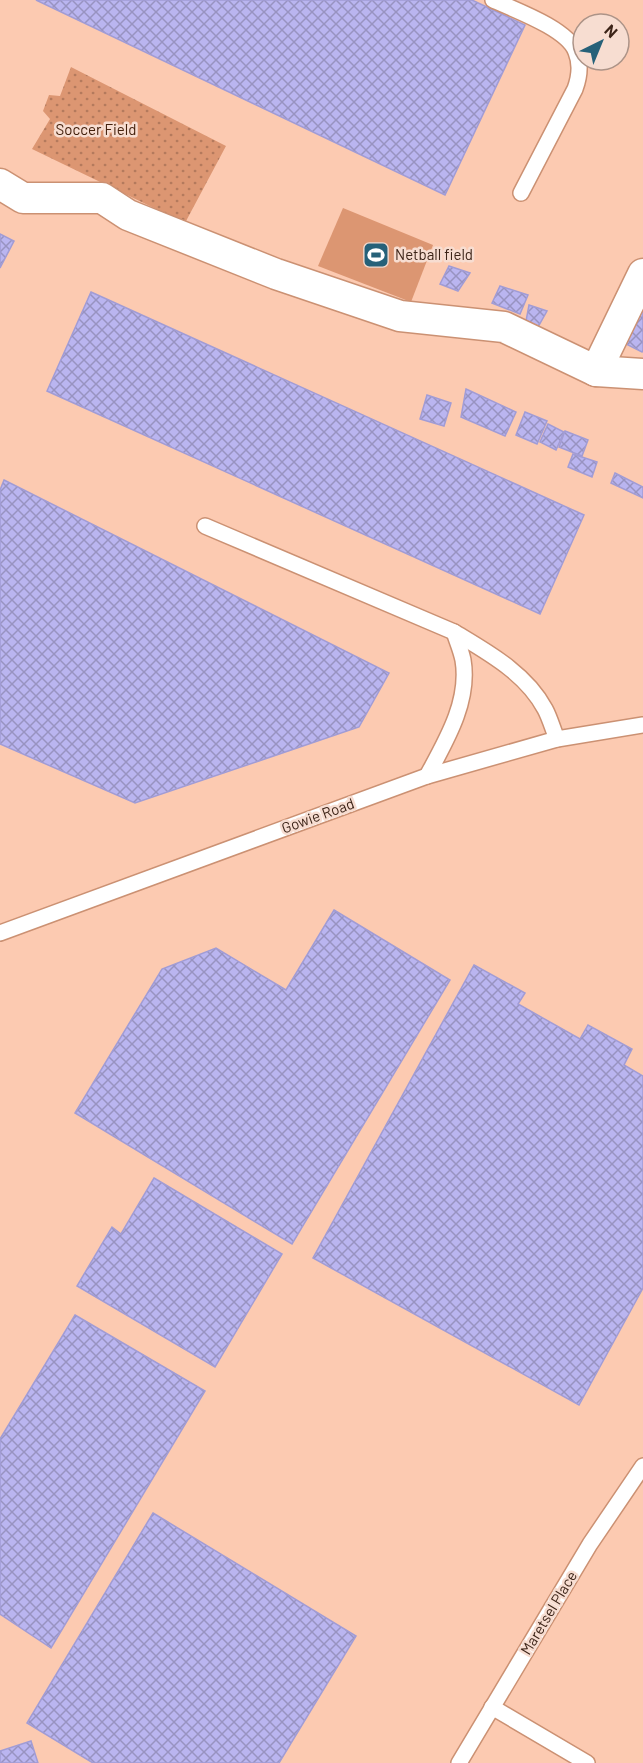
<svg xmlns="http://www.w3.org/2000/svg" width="643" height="1763" viewBox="0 0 643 1763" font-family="Barlow,sans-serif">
	<defs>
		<pattern id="park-dots" width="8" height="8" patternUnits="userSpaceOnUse" patternTransform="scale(1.5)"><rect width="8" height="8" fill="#dc9672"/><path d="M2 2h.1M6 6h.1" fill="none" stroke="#b47a5d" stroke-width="1.8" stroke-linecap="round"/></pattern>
		<pattern id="building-cross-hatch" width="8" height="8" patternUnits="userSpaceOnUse" patternTransform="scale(1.5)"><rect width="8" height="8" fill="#bab5f0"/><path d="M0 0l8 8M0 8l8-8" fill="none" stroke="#9893c1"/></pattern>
	</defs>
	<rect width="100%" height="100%" fill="#fccab1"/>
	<!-- park -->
	<polygon fill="url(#park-dots)" points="71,67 226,146 185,223 32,149 50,119 43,111 49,95 60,96"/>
	<!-- pitch -->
	<polygon fill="#dc9672" points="343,208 433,245 411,302 318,266"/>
	<!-- building -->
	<g fill="url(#building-cross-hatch)" stroke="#a19cd5" stroke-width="1.5">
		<polygon points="36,0 472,0 525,25 445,195"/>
		<polygon points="0,234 14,241 0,268"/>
		<polygon points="449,266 470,273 458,291 440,284"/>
		<polygon points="500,286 528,295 520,314 492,303"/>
		<polygon points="91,292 584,515 540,614 47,391"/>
		<polygon points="643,300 643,350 642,352 622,342"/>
		<polygon points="529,305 547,311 538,327 526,321"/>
		<polygon points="466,389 516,412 505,436 461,417"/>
		<polygon points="427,395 451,403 444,426 420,419"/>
		<polygon points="525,412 547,421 537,444 516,435"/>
		<polygon points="548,424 564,432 556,450 540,442"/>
		<polygon points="565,431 588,440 582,456 559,447"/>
		<polygon points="573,454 597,462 592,477 568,467"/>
		<polygon points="615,473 643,487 643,498 611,483"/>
		<polygon points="4,480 389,673 359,727 135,803 0,744 0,490"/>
		<polygon points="334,910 450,980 292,1244 75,1113 162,969 216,948 286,990"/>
		<polygon points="474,965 525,993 518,1004 580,1039 588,1025 632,1049 624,1065 643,1076 643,1288 579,1405 313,1258"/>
		<polygon points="154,1178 282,1254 215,1367 77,1286 112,1227 121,1234"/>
		<polygon points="75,1315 205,1391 51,1648 0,1614 0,1439"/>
		<polygon points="153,1513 356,1636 279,1763 93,1763 27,1723"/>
		<polygon points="31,1741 38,1763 0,1763 0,1751"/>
	</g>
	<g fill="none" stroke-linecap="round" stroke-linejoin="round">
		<!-- service casing -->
		<g stroke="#cb9173" stroke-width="18">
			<g id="service">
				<path d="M493,0C515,10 568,29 576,52C581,64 579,78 575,89L521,193"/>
				<path d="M205,526L454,632C487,652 526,673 545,709C550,718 553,730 557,739"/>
				<path d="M427,776C446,741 470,701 463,660C461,650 457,641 454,632"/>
				<polyline points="0,933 427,776 557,739 643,725"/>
				<polyline points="492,1707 587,1763"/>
				<polyline points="459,1763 590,1544 643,1466"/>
			</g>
		</g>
		<!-- minor casing -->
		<g stroke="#cb9173" stroke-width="33">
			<g id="minor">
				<polyline points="0,184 23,198 102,198 128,215 276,274 400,316 504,327 596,371 643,374"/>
				<polyline points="596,371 643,274"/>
			</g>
		</g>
		<!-- service -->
		<use href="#service" stroke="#fff" stroke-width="15"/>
		<!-- minor -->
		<use href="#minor" stroke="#fff" stroke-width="30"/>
	</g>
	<!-- icons -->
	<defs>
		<g id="stadium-square" transform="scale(1.35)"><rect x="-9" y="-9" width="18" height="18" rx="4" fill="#266179" stroke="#f7ddd1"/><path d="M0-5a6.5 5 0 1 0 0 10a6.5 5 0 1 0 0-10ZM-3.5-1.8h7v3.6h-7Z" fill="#fff"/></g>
	</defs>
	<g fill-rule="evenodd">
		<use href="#stadium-square" x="376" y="255"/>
	</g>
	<g text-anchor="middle" stroke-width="5" stroke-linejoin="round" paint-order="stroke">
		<!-- park labels -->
		<g font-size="15" fill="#43200c" stroke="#f7ddd1">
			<text x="96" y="135">Soccer Field</text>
		</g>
		<!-- poi labels -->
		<g font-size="15" fill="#3c2418" stroke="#f7ddd1" text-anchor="start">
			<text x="395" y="260">Netball field</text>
		</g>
		<!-- street labels -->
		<g font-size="15" fill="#3c2418" stroke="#f7ddd1">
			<text transform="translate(318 816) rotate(-20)" y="5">Gowie Road</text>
			<text transform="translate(549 1613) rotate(-59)" y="5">Maretsel Place</text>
		</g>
	</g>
	<!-- north arrow -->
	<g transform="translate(601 42) rotate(43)"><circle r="28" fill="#f7ddd1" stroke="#ac9387" stroke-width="1.5"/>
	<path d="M0-4.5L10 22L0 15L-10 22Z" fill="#266179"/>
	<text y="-9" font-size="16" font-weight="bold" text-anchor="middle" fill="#3c2418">N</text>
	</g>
</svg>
